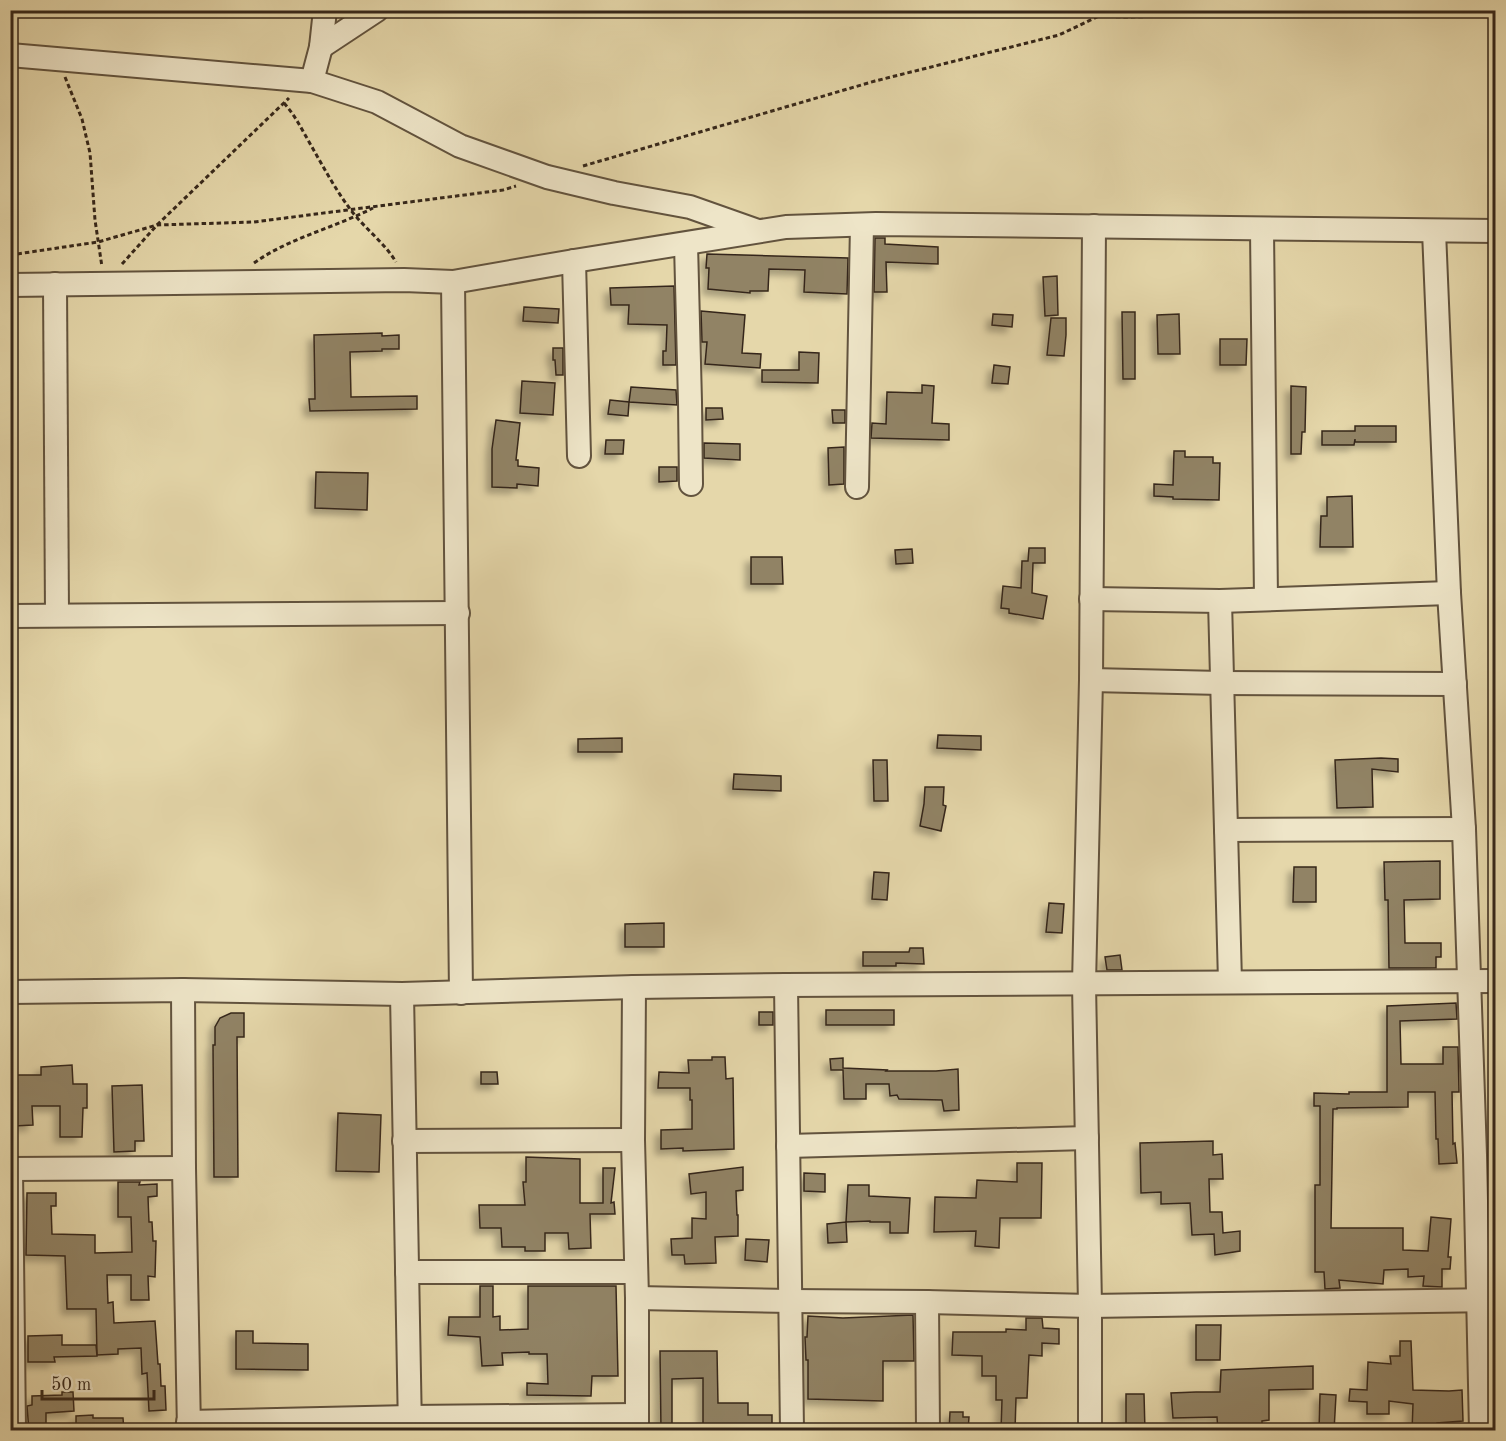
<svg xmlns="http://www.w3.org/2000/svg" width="1506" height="1441" viewBox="0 0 1506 1441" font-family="'Old Standard TT',serif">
	<defs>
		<filter id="shadow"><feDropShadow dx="-5.5" dy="5.5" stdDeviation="3" flood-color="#0004"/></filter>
	</defs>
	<rect width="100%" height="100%" fill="#e5d7aa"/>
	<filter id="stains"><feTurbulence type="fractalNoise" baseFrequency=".00333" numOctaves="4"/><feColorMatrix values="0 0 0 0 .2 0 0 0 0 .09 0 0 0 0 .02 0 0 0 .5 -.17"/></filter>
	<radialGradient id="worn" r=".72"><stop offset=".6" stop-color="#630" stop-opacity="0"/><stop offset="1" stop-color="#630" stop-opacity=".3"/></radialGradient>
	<!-- building -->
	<g fill="#918365" stroke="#36271a" stroke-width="1.5" filter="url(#shadow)">
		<polygon points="875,238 885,238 885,244 938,247 938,264 886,262 887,292 874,292"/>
		<polygon points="707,254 848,258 847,294 804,292 805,270 769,269 768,291 750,291 750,293 708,289 709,268 706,268"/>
		<polygon points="1057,276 1058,315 1045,316 1043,277"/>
		<polygon points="674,286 676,365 663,365 663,351 666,351 667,325 628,324 629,305 611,305 610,288"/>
		<polygon points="524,307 559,309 558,323 523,321"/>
		<polygon points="701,311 745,315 742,353 761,354 760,368 705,364 707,342 702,342"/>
		<polygon points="1122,312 1135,312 1135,379 1123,379"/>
		<polygon points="993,314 1013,315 1012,327 992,325"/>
		<polygon points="1179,314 1180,354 1158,354 1157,315"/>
		<polygon points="1051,318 1066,318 1066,335 1064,356 1047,355"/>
		<polygon points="382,333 382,336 399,335 399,349 382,349 382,351 350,352 351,397 417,396 417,409 310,411 309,399 315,399 314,335"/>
		<polygon points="1220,339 1247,339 1246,365 1220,365"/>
		<polygon points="553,348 563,348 563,375 556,375 555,360 553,360"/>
		<polygon points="799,352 819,353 818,383 762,382 762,370 799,370"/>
		<polygon points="994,365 1010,367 1008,384 992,383"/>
		<polygon points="522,381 555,383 553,415 520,413"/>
		<polygon points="922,385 934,386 932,423 949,424 949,440 871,438 872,423 886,424 887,392 922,393"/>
		<polygon points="1291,386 1306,387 1305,432 1302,432 1301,454 1291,454"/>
		<polygon points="631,387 676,390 677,405 629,402"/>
		<polygon points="610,400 629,402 628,416 608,414"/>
		<polygon points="706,408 722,408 723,419 706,420"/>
		<polygon points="832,410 845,410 845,423 833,423"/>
		<polygon points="496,420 520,423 516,460 518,460 518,466 539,468 538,486 517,484 517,488 492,487 492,449"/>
		<polygon points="1355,426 1396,426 1396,442 1355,442 1355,439 1354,445 1322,445 1322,431 1355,431"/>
		<polygon points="606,440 624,440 623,454 605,454"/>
		<polygon points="704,443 740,444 740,460 704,458"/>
		<polygon points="844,447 844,484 829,485 828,448"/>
		<polygon points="1174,451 1185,451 1185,457 1213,457 1213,463 1220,463 1219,500 1173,499 1173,497 1154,496 1154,484 1173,485"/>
		<polygon points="659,467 677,467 677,481 659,482"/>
		<polygon points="316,472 368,473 367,510 315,508"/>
		<polygon points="1352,496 1353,547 1320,547 1321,516 1327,516 1327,497"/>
		<polygon points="1029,548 1045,548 1045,563 1033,563 1032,593 1047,596 1043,619 1009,613 1009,609 1001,608 1003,586 1021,588 1022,561 1028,561"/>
		<polygon points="912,549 913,563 896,564 895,550"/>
		<polygon points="751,557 782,557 783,584 751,584"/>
		<polygon points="938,735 981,736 981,750 937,748"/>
		<polygon points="622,738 622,752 578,752 578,739"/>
		<polygon points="1381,758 1398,759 1398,772 1372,769 1373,807 1337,808 1335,760"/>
		<polygon points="873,760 887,760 888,801 874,801"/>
		<polygon points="734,774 781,776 781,791 733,789"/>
		<polygon points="925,787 944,787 943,805 946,806 941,831 920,826 924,804"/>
		<polygon points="1440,861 1440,899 1404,900 1405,943 1441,943 1441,957 1436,957 1436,968 1389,968 1388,900 1385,900 1384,862"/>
		<polygon points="1294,867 1316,867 1316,902 1293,902"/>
		<polygon points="874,872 889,873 887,900 872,899"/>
		<polygon points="1049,903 1064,904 1062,933 1046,932"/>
		<polygon points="664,923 664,947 625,947 625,924"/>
		<polygon points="910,948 923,948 924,964 896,963 896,966 863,966 863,952 909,952"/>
		<polygon points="1120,955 1122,970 1107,970 1105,957"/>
		<polygon points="1456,1003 1457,1019 1400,1021 1401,1064 1443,1064 1443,1047 1458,1047 1459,1092 1452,1092 1453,1144 1455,1143 1457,1163 1439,1164 1438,1139 1436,1139 1435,1092 1408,1092 1408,1107 1337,1108 1337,1109 1333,1109 1331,1228 1403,1228 1403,1250 1428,1251 1431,1217 1451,1219 1448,1257 1451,1257 1450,1269 1442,1269 1442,1287 1423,1286 1424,1276 1408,1277 1408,1269 1384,1270 1383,1284 1339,1280 1340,1288 1325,1289 1324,1272 1315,1272 1315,1185 1320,1185 1320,1106 1314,1106 1314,1093 1349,1094 1349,1092 1387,1092 1387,1006"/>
		<rect x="826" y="1010" width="68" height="15"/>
		<rect x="759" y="1012" width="14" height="13"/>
		<polygon points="231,1013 244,1013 244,1037 237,1037 238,1177 214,1177 213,1045 215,1045 215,1027 220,1018"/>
		<polygon points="712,1057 725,1057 726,1079 733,1078 734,1149 683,1151 683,1148 661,1149 661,1130 692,1129 692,1100 690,1100 690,1088 658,1088 659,1072 689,1073 688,1060 712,1060"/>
		<polygon points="843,1058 843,1068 887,1070 886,1071 936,1071 958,1069 959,1110 944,1111 942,1100 899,1099 897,1095 890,1096 889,1084 866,1084 866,1099 844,1099 843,1070 831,1070 830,1059"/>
		<polygon points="72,1065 73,1084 87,1084 87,1108 83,1108 82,1137 60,1137 60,1106 32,1106 33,1125 14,1126 12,1075 41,1075 41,1067"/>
		<polygon points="481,1072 497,1072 498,1084 481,1084"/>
		<polygon points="142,1085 144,1141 135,1141 135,1151 114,1152 112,1086"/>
		<polygon points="338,1113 381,1115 379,1172 336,1171"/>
		<polygon points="1213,1141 1213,1155 1222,1154 1223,1179 1209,1179 1210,1212 1222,1212 1223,1233 1240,1231 1240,1251 1215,1255 1214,1234 1192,1235 1190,1203 1161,1204 1161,1192 1141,1193 1140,1143"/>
		<polygon points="526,1157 580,1159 580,1203 603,1203 603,1168 615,1168 611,1203 614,1202 615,1214 590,1214 591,1248 569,1249 568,1233 545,1233 545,1251 525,1251 525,1247 502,1247 501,1228 480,1228 479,1205 525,1205 523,1182 526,1182"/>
		<polygon points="1017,1163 1042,1163 1041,1218 1000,1218 999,1248 975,1246 976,1231 934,1232 935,1197 976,1198 977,1180 1017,1182"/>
		<polygon points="743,1167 743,1190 736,1191 737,1215 738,1215 738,1236 715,1237 716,1263 685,1264 684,1255 672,1255 671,1239 692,1238 692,1218 706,1219 706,1192 691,1194 689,1174"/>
		<polygon points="804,1173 825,1174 825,1192 804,1191"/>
		<polygon points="118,1182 140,1182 139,1185 157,1184 157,1196 148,1197 149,1222 152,1222 153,1241 156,1241 155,1277 148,1276 149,1300 131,1300 131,1275 107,1275 108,1303 113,1302 114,1323 155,1321 158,1364 160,1364 161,1386 165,1386 166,1410 149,1411 147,1373 142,1374 141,1348 118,1349 118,1354 97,1355 96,1309 67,1309 65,1256 26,1255 27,1193 56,1193 56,1206 51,1206 52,1234 95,1235 95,1253 132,1252 131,1217 118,1217"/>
		<polygon points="848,1185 869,1185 869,1196 910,1198 908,1233 890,1233 890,1222 870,1222 870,1221 846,1222"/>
		<polygon points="846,1222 847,1242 828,1243 827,1224"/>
		<polygon points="746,1239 769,1240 767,1262 745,1260"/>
		<polygon points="480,1286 493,1286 493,1317 500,1316 500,1330 528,1329 528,1286 616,1286 618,1376 592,1376 591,1396 527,1395 527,1383 548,1384 547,1354 529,1354 529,1352 502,1353 503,1365 482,1366 480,1337 448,1335 449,1317 480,1317"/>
		<polygon points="913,1315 914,1361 883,1361 883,1401 808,1399 808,1360 806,1360 805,1337 807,1337 808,1316 843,1318"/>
		<polygon points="1026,1318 1042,1318 1043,1328 1059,1329 1059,1344 1042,1343 1042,1356 1029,1355 1027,1398 1016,1398 1015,1431 1001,1431 1002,1400 996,1400 996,1376 982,1376 982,1356 952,1355 953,1332 1006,1332 1006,1329 1026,1330"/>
		<polygon points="1196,1325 1221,1325 1220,1360 1196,1360"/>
		<polygon points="236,1331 253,1331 253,1343 308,1344 308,1370 236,1369"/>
		<polygon points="62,1335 62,1345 96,1345 97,1356 54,1357 55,1362 28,1362 28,1336"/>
		<polygon points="1400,1341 1411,1341 1413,1390 1449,1391 1462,1390 1463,1421 1437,1423 1436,1431 1412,1431 1413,1404 1389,1401 1389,1414 1367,1414 1367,1402 1349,1401 1350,1389 1367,1390 1368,1362 1391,1364 1390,1356 1400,1356"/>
		<polygon points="660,1351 717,1351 718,1403 748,1403 748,1415 772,1415 772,1431 703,1431 703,1378 672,1379 672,1431 661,1431"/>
		<polygon points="1313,1366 1313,1389 1269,1390 1269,1420 1262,1421 1262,1429 1218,1431 1217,1417 1173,1418 1171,1393 1196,1392 1220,1392 1221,1370"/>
		<polygon points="62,1392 73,1392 74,1411 46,1413 46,1431 29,1431 27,1406 32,1405 32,1396 62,1395"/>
		<polygon points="1126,1394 1144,1394 1145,1431 1126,1431"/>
		<polygon points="1320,1394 1336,1395 1334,1431 1319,1431"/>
		<polygon points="950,1412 963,1412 963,1417 969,1417 968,1431 949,1431"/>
		<polygon points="93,1415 93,1418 123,1418 124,1431 76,1431 76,1416"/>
	</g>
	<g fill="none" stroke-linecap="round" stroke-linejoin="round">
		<!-- minor casing -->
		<g stroke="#62533e" stroke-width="26">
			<g id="minor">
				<polyline points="321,47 377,10"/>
				<polyline points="10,55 312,81 377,102 460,146 547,177 614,193 690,207 758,231"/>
				<polyline points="312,81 321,47 325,10"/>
				<polyline points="1262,229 1266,599"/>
				<polyline points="1434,231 1449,593 1464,829 1475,1155 1481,1430"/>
				<polyline points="686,244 690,402 691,484"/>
				<polyline points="574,261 579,456"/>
				<polyline points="453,282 461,993"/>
				<polyline points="55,284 57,615"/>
				<polyline points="10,285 404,280 453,282 574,261 786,227 876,224 1496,231"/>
				<polyline points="857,487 862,225"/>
				<polyline points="1091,599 1220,601 1449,593"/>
				<polyline points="1220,601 1230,982"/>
				<polyline points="10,616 458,613"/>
				<polyline points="1091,680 1221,683 1455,684"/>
				<polyline points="1226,830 1464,829"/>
				<polyline points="786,985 792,1430"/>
				<polyline points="634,987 633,1140 637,1298 637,1429"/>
				<polyline points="183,990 184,1168 189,1430"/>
				<polyline points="10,992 183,990 402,994 634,987 786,985 1496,981"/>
				<polyline points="402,994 410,1430"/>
				<polyline points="404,1141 633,1140"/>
				<polyline points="788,1146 1087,1138"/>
				<polyline points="10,1169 184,1168"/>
				<polyline points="11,1169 14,1430"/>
				<polyline points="407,1272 636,1272"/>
				<polyline points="637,1298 790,1301 927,1302 1090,1306 1496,1300"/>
				<polyline points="927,1302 928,1430"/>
				<polyline points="188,1422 410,1417 637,1415"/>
				<polyline points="1090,1430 1090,1306 1084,984 1091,680 1094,226"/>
			</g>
		</g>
		<!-- path -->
		<g stroke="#36271a" stroke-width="3" stroke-dasharray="4.5 3" stroke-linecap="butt">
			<polyline points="65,77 82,119 90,153 95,220 102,267"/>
			<path d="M284,103C292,112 298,122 304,133C319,159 333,186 350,209C364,228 384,242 396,262"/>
			<polyline points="583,166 875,81 1059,35 1099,16 1124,17 1182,16 1195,10"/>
			<polyline points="10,255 98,242 157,225 254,222 503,190 516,186"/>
			<path d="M254,263C289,238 334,228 373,208"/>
			<polyline points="122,264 157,225 289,98"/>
		</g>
		<!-- minor -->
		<use href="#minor" stroke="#eee5c8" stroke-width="22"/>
	</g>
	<!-- margin -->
	<rect width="1506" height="1441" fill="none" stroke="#e5d7aa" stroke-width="36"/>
	<rect x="12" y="12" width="1482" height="1417" fill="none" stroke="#36271a" stroke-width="3"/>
	<rect x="18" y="18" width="1470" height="1405" fill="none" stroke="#36271a" stroke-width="1.5"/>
	<!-- scale -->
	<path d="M42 1390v9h112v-9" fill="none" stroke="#36271a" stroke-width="3"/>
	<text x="51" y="1390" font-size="18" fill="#36271a" stroke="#eee5c8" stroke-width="4.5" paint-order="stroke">50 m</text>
	<rect width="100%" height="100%" filter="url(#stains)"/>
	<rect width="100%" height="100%" fill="url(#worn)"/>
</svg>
